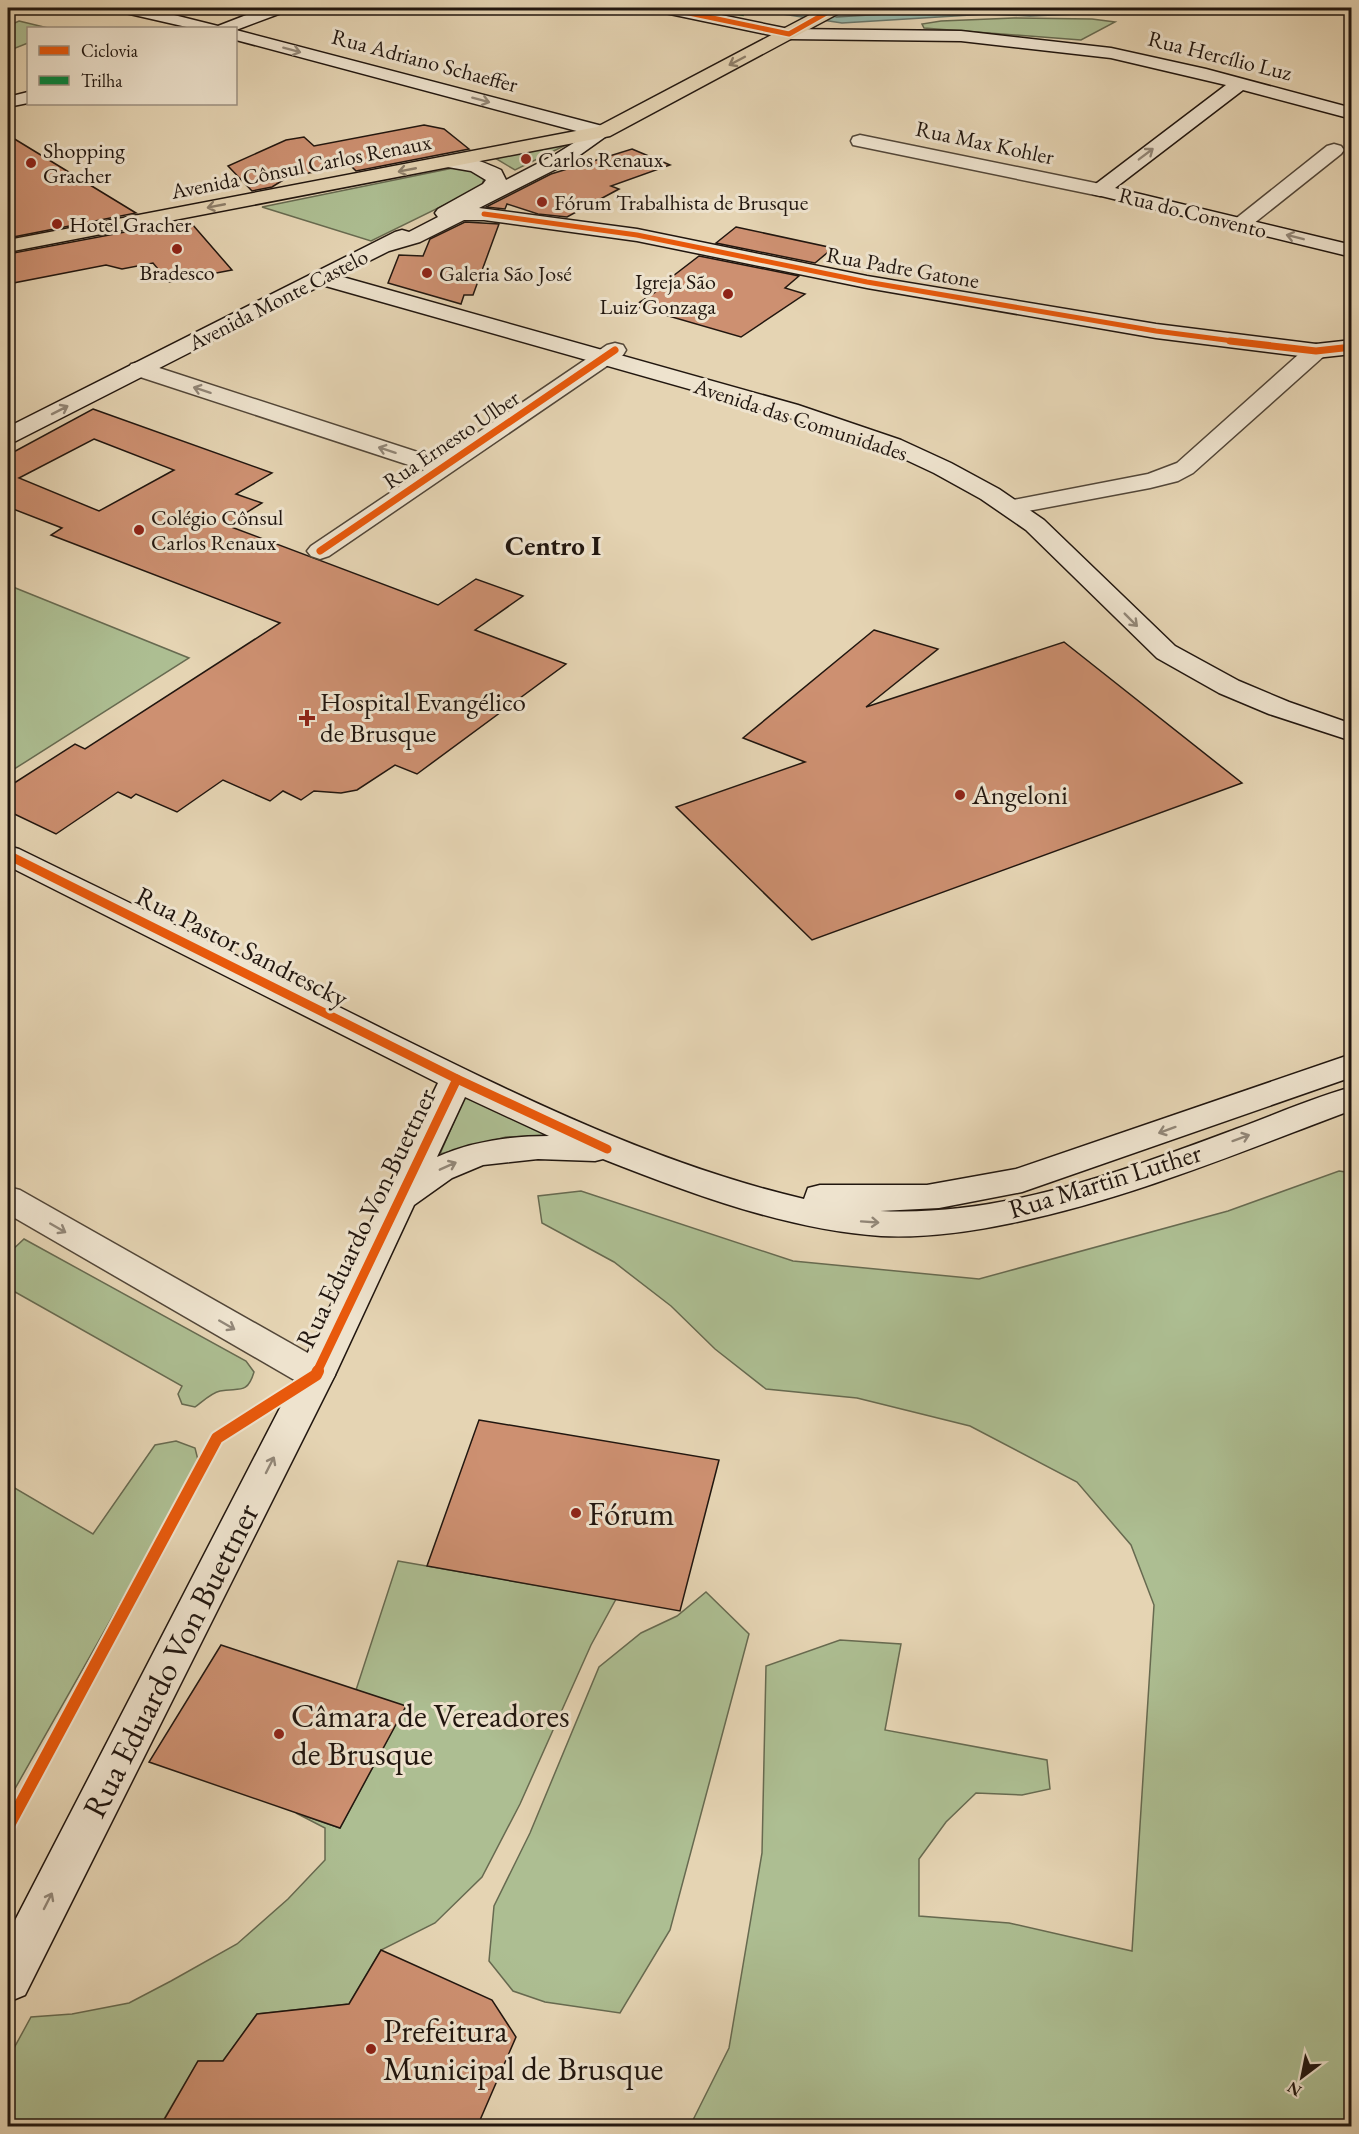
<svg xmlns="http://www.w3.org/2000/svg" width="1359" height="2134" viewBox="0 0 1359 2134" font-family="'EB Garamond',serif">
	<rect width="100%" height="100%" fill="#e5d4b3"/>
	<filter id="stains"><feTurbulence type="fractalNoise" baseFrequency=".00333" numOctaves="4"/><feColorMatrix values="0 0 0 0 .2 0 0 0 0 .09 0 0 0 0 .02 0 0 0 .5 -.17"/></filter>
	<radialGradient id="worn" r=".72"><stop offset=".6" stop-color="#630" stop-opacity="0"/><stop offset="1" stop-color="#630" stop-opacity=".3"/></radialGradient>
	<!-- green -->
	<g fill="#adbe92" stroke="#676a50" stroke-width="1.5">
		<polygon points="1014,18 1092,19 1115,22 1081,40 924,28 922,24 941,21"/>
		<polygon points="19,21 48,28 28,28 28,43 8,51 8,26"/>
		<polygon points="570,143 515,170 495,158"/>
		<polygon points="463,166 484,179 481,187 371,241 262,207"/>
		<polygon points="8,585 189,658 8,773"/>
		<polygon points="466,1094 551,1135 506,1137 440,1154"/>
		<polygon points="1339,1171 1352,1173 1351,2126 690,2126 729,2048 762,1853 766,1666 840,1640 901,1644 885,1730 1047,1760 1050,1789 1022,1795 976,1793 946,1822 919,1859 919,1916 1009,1923 1132,1951 1154,1605 1131,1545 1077,1482 970,1426 857,1398 766,1389 715,1349 671,1306 614,1262 542,1223 538,1196 581,1191 793,1261 979,1279 1228,1211"/>
		<path d="M24,1239L246,1361L254,1372C247,1396 238,1387 220,1391C211,1393 202,1402 195,1407L182,1404L178,1394L182,1386L8,1288V1254Z"/>
		<polygon points="176,1441 195,1448 199,1464 8,1801 8,1484 93,1534 155,1445"/>
		<polygon points="398,1561 616,1599 591,1645 520,1804 482,1877 435,1923 381,1950 349,2004 257,2014 223,2061 198,2061 160,2126 8,2126 8,2059 31,2017 72,2014 129,2003 171,1981 237,1944 288,1899 325,1860 325,1828 296,1813 340,1828 405,1707 356,1690"/>
		<polygon points="706,1592 749,1634 670,1930 620,2013 545,2002 513,1991 489,1961 494,1906 530,1833 599,1667 641,1633 677,1616"/>
	</g>
	<!-- water -->
	<polygon fill="#96b8ac" stroke="#67776d" stroke-width="1.5" points="743,8 1221,8 1030,16 987,14 842,23"/>
	<g fill="none" stroke-linecap="round" stroke-linejoin="round">
		<!-- shore -->
		<polyline stroke="#5c675e" stroke-width="1.5" points="836,17 987,8 1030,10 1079,8"/>
	</g>
	<!-- building -->
	<g fill="#cd9071" stroke="#21160f" stroke-width="1.5" fill-rule="evenodd">
		<polygon points="424,125 444,129 469,149 356,171 350,165 288,177 272,187 252,191 228,166 286,140 304,137 314,146"/>
		<polygon points="8,135 136,213 8,238"/>
		<polygon points="632,149 670,165 611,186 619,189 567,217 538,214 507,204 505,209 486,207 551,174"/>
		<polygon points="465,222 499,224 473,295 464,295 461,304 388,283 399,255 423,256 430,239"/>
		<polygon points="192,224 232,270 169,282 153,263 122,269 106,265 8,284 8,254 157,226 163,229"/>
		<polygon points="736,227 833,248 815,263 716,243"/>
		<polygon points="699,256 799,276 785,288 805,294 741,337 634,306 654,293 651,293"/>
		<path d="M93,409L272,473L236,494L262,503L226,525L438,605L476,579L523,596L475,630L566,664L417,774L395,765L357,790L341,793L314,791L301,800L283,791L270,801L223,780L177,812L136,794L131,798L118,792L56,834L8,811V787L75,744L85,749L280,623L51,535L62,528L8,507V455ZM94,439L174,470L99,511L19,478Z"/>
		<polygon points="874,630 938,649 866,707 1064,642 1242,783 812,940 676,807 805,762 743,738"/>
		<polygon points="479,1420 719,1460 680,1611 427,1566"/>
		<polygon points="221,1645 406,1706 340,1828 149,1762"/>
		<polygon points="381,1950 492,2000 516,2037 477,2127 160,2127 198,2061 223,2061 257,2014 349,2004"/>
	</g>
	<g fill="none" stroke-linecap="round" stroke-linejoin="round">
		<!-- street casing -->
		<g stroke="#524638" stroke-width="3">
			<g id="street">
				<polygon points="860,135 1100,184 1107,186 1110,190 1107,194 1100,196 853,145 851,141 853,137"/>
				<polygon points="1334,144 1341,146 1344,150 1341,154 1248,228 1234,228 1231,224 1234,220 1327,146"/>
				<polygon points="615,343 623,345 626,350 623,355 329,556 320,559 311,556 307,551 311,546 424,470 131,374 128,369 131,364 139,362 147,364 439,459 607,345"/>
				<polygon points="1316,344 1324,346 1327,351 1324,356 1193,473 1178,481 1150,488 1012,514 1003,512 1000,507 1003,502 1148,474 1177,463 1308,346"/>
				<polygon points="8,1187 20,1190 329,1365 335,1375 329,1385 316,1389 303,1385 8,1214"/>
			</g>
		</g>
		<!-- secondary casing -->
		<g stroke="#21160f" stroke-width="3">
			<g id="secondary">
				<path d="M119,8H146L218,26L264,8H286L284,12L236,30L610,128L612,132L570,162L479,208L637,229L867,276L1156,324L1316,344L1352,340V354L1316,358L1156,338L867,288L637,241L484,220H464L420,242L389,251L339,276L798,405L901,440L951,463L999,489L1044,520L1175,646L1239,681L1289,702L1352,724V741L1269,714L1219,693L1157,658L1026,530L981,499L934,473L885,450L781,415L322,285L16,441L8,443V427L395,232L402,230L409,232L438,217L435,213L438,209L483,184L486,180L471,171L442,166L439,162L442,158C461,153 484,162 501,170L506,180L556,154L588,134L236,40V28H191L121,12Z"/>
				<polygon points="657,8 687,8 789,29 961,31 1111,48 1206,69 1352,108 1352,119 1243,90 1115,188 1352,245 1352,257 1093,194 1090,190 1093,186 1226,85 1111,58 961,41 789,39 665,13 659,12"/>
				<polygon points="28,92 28,103 8,107 8,97"/>
				<path d="M8,846L19,849L64,871C174,924 283,979 393,1034C525,1099 659,1165 804,1199L808,1188L820,1185H927L1016,1169L1352,1054V1077L1022,1192L939,1208L880,1211C1003,1217 1123,1171 1236,1129C1274,1115 1312,1098 1352,1087V1110C1240,1152 1129,1199 1012,1223C969,1232 925,1238 881,1236C788,1230 689,1193 603,1159L595,1161L538,1159L483,1165L452,1178L414,1205L335,1375L25,1995L8,2002V1934L297,1375L438,1083L8,866ZM465,1097L549,1136C511,1136 473,1141 437,1157Z"/>
			</g>
		</g>
		<!-- primary casing -->
		<g stroke="#21160f" stroke-width="3">
			<polygon id="primary" points="823,8 843,8 841,12 610,136 8,252 8,240 597,127"/>
		</g>
		<!-- street -->
		<use href="#street" fill="#eee3ce" fill-rule="evenodd"/>
		<!-- secondary -->
		<use href="#secondary" fill="#eee3ce" fill-rule="evenodd"/>
		<!-- primary -->
		<use href="#primary" fill="#e5d4b3" fill-rule="evenodd"/>
		<!-- quiet -->
		<polyline stroke="#00873e" stroke-width="4.5" stroke-dasharray="9 4.5" stroke-linecap="butt" points="711,8 744,14"/>
		<!-- cycleway-far3 casing -->
		<g stroke="#eee3ce" stroke-width="8">
			<g id="cycleway-far3">
				<polyline points="665,8 789,34 835,8"/>
				<polyline points="484,214 637,235 867,282 1156,331 1241,342"/>
			</g>
		</g>
		<!-- cycleway-far2 casing -->
		<g stroke="#eee3ce" stroke-width="10">
			<g id="cycleway-far2">
				<polyline points="1230,341 1316,351 1352,347"/>
				<polyline points="320,551 615,350"/>
			</g>
		</g>
		<!-- cycleway-far1 casing -->
		<g stroke="#eee3ce" stroke-width="13">
			<g id="cycleway-far1">
				<polyline points="8,855 457,1079 607,1149"/>
				<polyline points="317,1372 457,1079"/>
			</g>
		</g>
		<!-- cycleway casing -->
		<g stroke="#eee3ce" stroke-width="16">
			<polyline id="cycleway" points="8,1827 217,1438 316,1375 318,1371"/>
		</g>
		<!-- cycleway-far3 -->
		<use href="#cycleway-far3" stroke="#e8590c" stroke-width="5"/>
		<!-- cycleway-far2 -->
		<use href="#cycleway-far2" stroke="#e8590c" stroke-width="7"/>
		<!-- cycleway-far1 -->
		<use href="#cycleway-far1" stroke="#e8590c" stroke-width="9"/>
		<!-- cycleway -->
		<use href="#cycleway" stroke="#e8590c" stroke-width="12"/>
	</g>
	<!-- one-way arrows -->
	<defs><path id="oneway-shaft" d="M-6 0H5M1.5-3L5.5 0L1.5 3" fill="none" stroke-width="1.6" stroke-linecap="round" stroke-linejoin="round" transform="scale(1.5)"/></defs>
	<g stroke="#928778">
		<use href="#oneway-shaft" transform="translate(292 50) rotate(15)"/>
		<use href="#oneway-shaft" transform="translate(481 100) rotate(15)"/>
		<use href="#oneway-shaft" transform="translate(1146 154) rotate(-37)"/>
		<use href="#oneway-shaft" transform="translate(1295 237) rotate(-166)"/>
		<use href="#oneway-shaft" transform="translate(202 390) rotate(-162)"/>
		<use href="#oneway-shaft" transform="translate(60 410) rotate(-27)"/>
		<use href="#oneway-shaft" transform="translate(387 450) rotate(-162)"/>
		<use href="#oneway-shaft" transform="translate(1131 620) rotate(45)"/>
		<use href="#oneway-shaft" transform="translate(1167 1130) rotate(160)"/>
		<use href="#oneway-shaft" transform="translate(1241 1138) rotate(-20)"/>
		<use href="#oneway-shaft" transform="translate(448 1166) rotate(-24)"/>
		<use href="#oneway-shaft" transform="translate(870 1222) rotate(4)"/>
		<use href="#oneway-shaft" transform="translate(58 1228) rotate(30)"/>
		<use href="#oneway-shaft" transform="translate(227 1325) rotate(30)"/>
		<use href="#oneway-shaft" transform="translate(270 1465) rotate(-63)"/>
		<use href="#oneway-shaft" transform="translate(48 1901) rotate(-63)"/>
	</g>
	<g stroke="#8d7e69">
		<use href="#oneway-shaft" transform="translate(737 61) rotate(152)"/>
		<use href="#oneway-shaft" transform="translate(407 170) rotate(169)"/>
		<use href="#oneway-shaft" transform="translate(216 206) rotate(169)"/>
	</g>
	<!-- markers -->
	<g fill="#8f2418" stroke="#eee3ce" stroke-width="2">
		<circle cx="526" cy="159" r="6"/>
		<circle cx="31" cy="163" r="6"/>
		<circle cx="542" cy="202" r="6"/>
		<circle cx="57" cy="224" r="6"/>
		<circle cx="177" cy="249" r="6"/>
		<circle cx="427" cy="273" r="6"/>
		<circle cx="728" cy="294" r="6"/>
		<circle cx="139" cy="530" r="6"/>
		<path d="M304 709h6v6h6v6h-6v6h-6v-6h-6v-6h6z"/>
		<circle cx="960" cy="795" r="6"/>
		<circle cx="576" cy="1513" r="6"/>
		<circle cx="279" cy="1734" r="6"/>
		<circle cx="371" cy="2049" r="6"/>
	</g>
	<g text-anchor="middle" stroke-width="6" stroke-linejoin="round" paint-order="stroke">
		<!-- far-street labels -->
		<g font-size="22" fill="#21160f" stroke="#eee3ce">
			<text transform="translate(1220 55) rotate(14)" y="8">Rua Hercílio Luz</text>
			<text transform="translate(425 60) rotate(15)" y="8">Rua Adriano Schaeffer</text>
			<text transform="translate(985 142) rotate(12)" y="8">Rua Max Kohler</text>
			<text transform="translate(301 166) rotate(-11)" y="8">Avenida Cônsul Carlos Renaux</text>
			<text transform="translate(1193 212) rotate(14)" y="8">Rua do Convento</text>
			<text transform="translate(903 267) rotate(10)" y="8">Rua Padre Gatone</text>
			<text transform="translate(278 299) rotate(-27)" y="8">Avenida Monte Castelo</text>
			<text transform="translate(801 419) rotate(18)" y="8">Avenida das Comunidades</text>
			<text transform="translate(451 439) rotate(-34)" y="8">Rua Ernesto Ulber</text>
		</g>
		<!-- far-poi labels -->
		<g font-size="22" fill="#21160f" stroke="#eee3ce" text-anchor="start">
			<text x="43" y="158">Shopping<tspan x="43" dy="25">Gracher</tspan></text>
			<text x="538" y="167">Carlos Renaux</text>
			<text x="554" y="210">Fórum Trabalhista de Brusque</text>
			<text x="69" y="232">Hotel Gracher</text>
			<text x="177" y="280" text-anchor="middle">Bradesco</text>
			<text x="439" y="281">Galeria São José</text>
			<text x="716" y="289" text-anchor="end">Igreja São<tspan x="716" dy="25">Luiz Gonzaga</tspan></text>
			<text x="151" y="525">Colégio Cônsul<tspan x="151" dy="25">Carlos Renaux</tspan></text>
		</g>
		<!-- far-district labels -->
		<g font-size="27" font-weight="bold" fill="#21160f" stroke="#eee3ce">
			<text x="553" y="555">Centro I</text>
		</g>
		<!-- poi labels -->
		<g font-size="27" fill="#21160f" stroke="#eee3ce" text-anchor="start">
			<text x="320" y="711">Hospital Evangélico<tspan x="320" dy="31">de Brusque</tspan></text>
			<text x="972" y="804">Angeloni</text>
		</g>
		<!-- street labels -->
		<g font-size="27" fill="#21160f" stroke="#eee3ce">
			<text transform="translate(242 947) rotate(27)" y="9">Rua Pastor Sandrescky</text>
			<text transform="translate(1105 1181) rotate(-17)" y="9">Rua Martin Luther</text>
			<text transform="translate(366 1218) rotate(-64)" y="9">Rua Eduardo Von Buettner</text>
		</g>
		<!-- near-poi labels -->
		<g font-size="33" fill="#21160f" stroke="#eee3ce" text-anchor="start">
			<text x="588" y="1525">Fórum</text>
			<text x="291" y="1727">Câmara de Vereadores<tspan x="291" dy="38">de Brusque</tspan></text>
			<text x="383" y="2042">Prefeitura<tspan x="383" dy="38">Municipal de Brusque</tspan></text>
		</g>
		<!-- near-street labels -->
		<g font-size="33" fill="#21160f" stroke="#eee3ce">
			<text transform="translate(170 1660) rotate(-63)" y="12">Rua Eduardo Von Buettner</text>
		</g>
	</g>
	<!-- margin -->
	<rect width="1359" height="2134" fill="none" stroke="#e5d4b3" stroke-width="30"/>
	<rect x="9" y="9" width="1341" height="2116" fill="none" stroke="#21160f" stroke-width="3"/>
	<rect x="15" y="15" width="1329" height="2104" fill="none" stroke="#21160f" stroke-width="1.5"/>
	<!-- legend -->
	<rect x="27" y="27" width="210" height="78" fill="#eee3ce" stroke="#9c9182" stroke-width="1.5"/>
	<rect x="39" y="46" width="30" height="9" fill="#e8590c" stroke="#9c9182" stroke-width="1.5"/>
	<text x="81" y="57" font-size="18" fill="#21160f">Ciclovia</text>
	<rect x="39" y="76" width="30" height="9" fill="#00873e" stroke="#9c9182" stroke-width="1.5"/>
	<text x="81" y="87" font-size="18" fill="#21160f">Trilha</text>
	<!-- north arrow -->
	<g transform="translate(1302 2077) rotate(212)" stroke="#eee3ce" stroke-width="4.5" paint-order="stroke">
	<path d="M0-4.5L10 22L0 15L-10 22Z" fill="#21160f"/>
	<text y="-9" font-size="16" font-weight="bold" text-anchor="middle" fill="#21160f">N</text>
	</g>
	<rect width="100%" height="100%" filter="url(#stains)"/>
	<rect width="100%" height="100%" fill="url(#worn)"/>
</svg>
